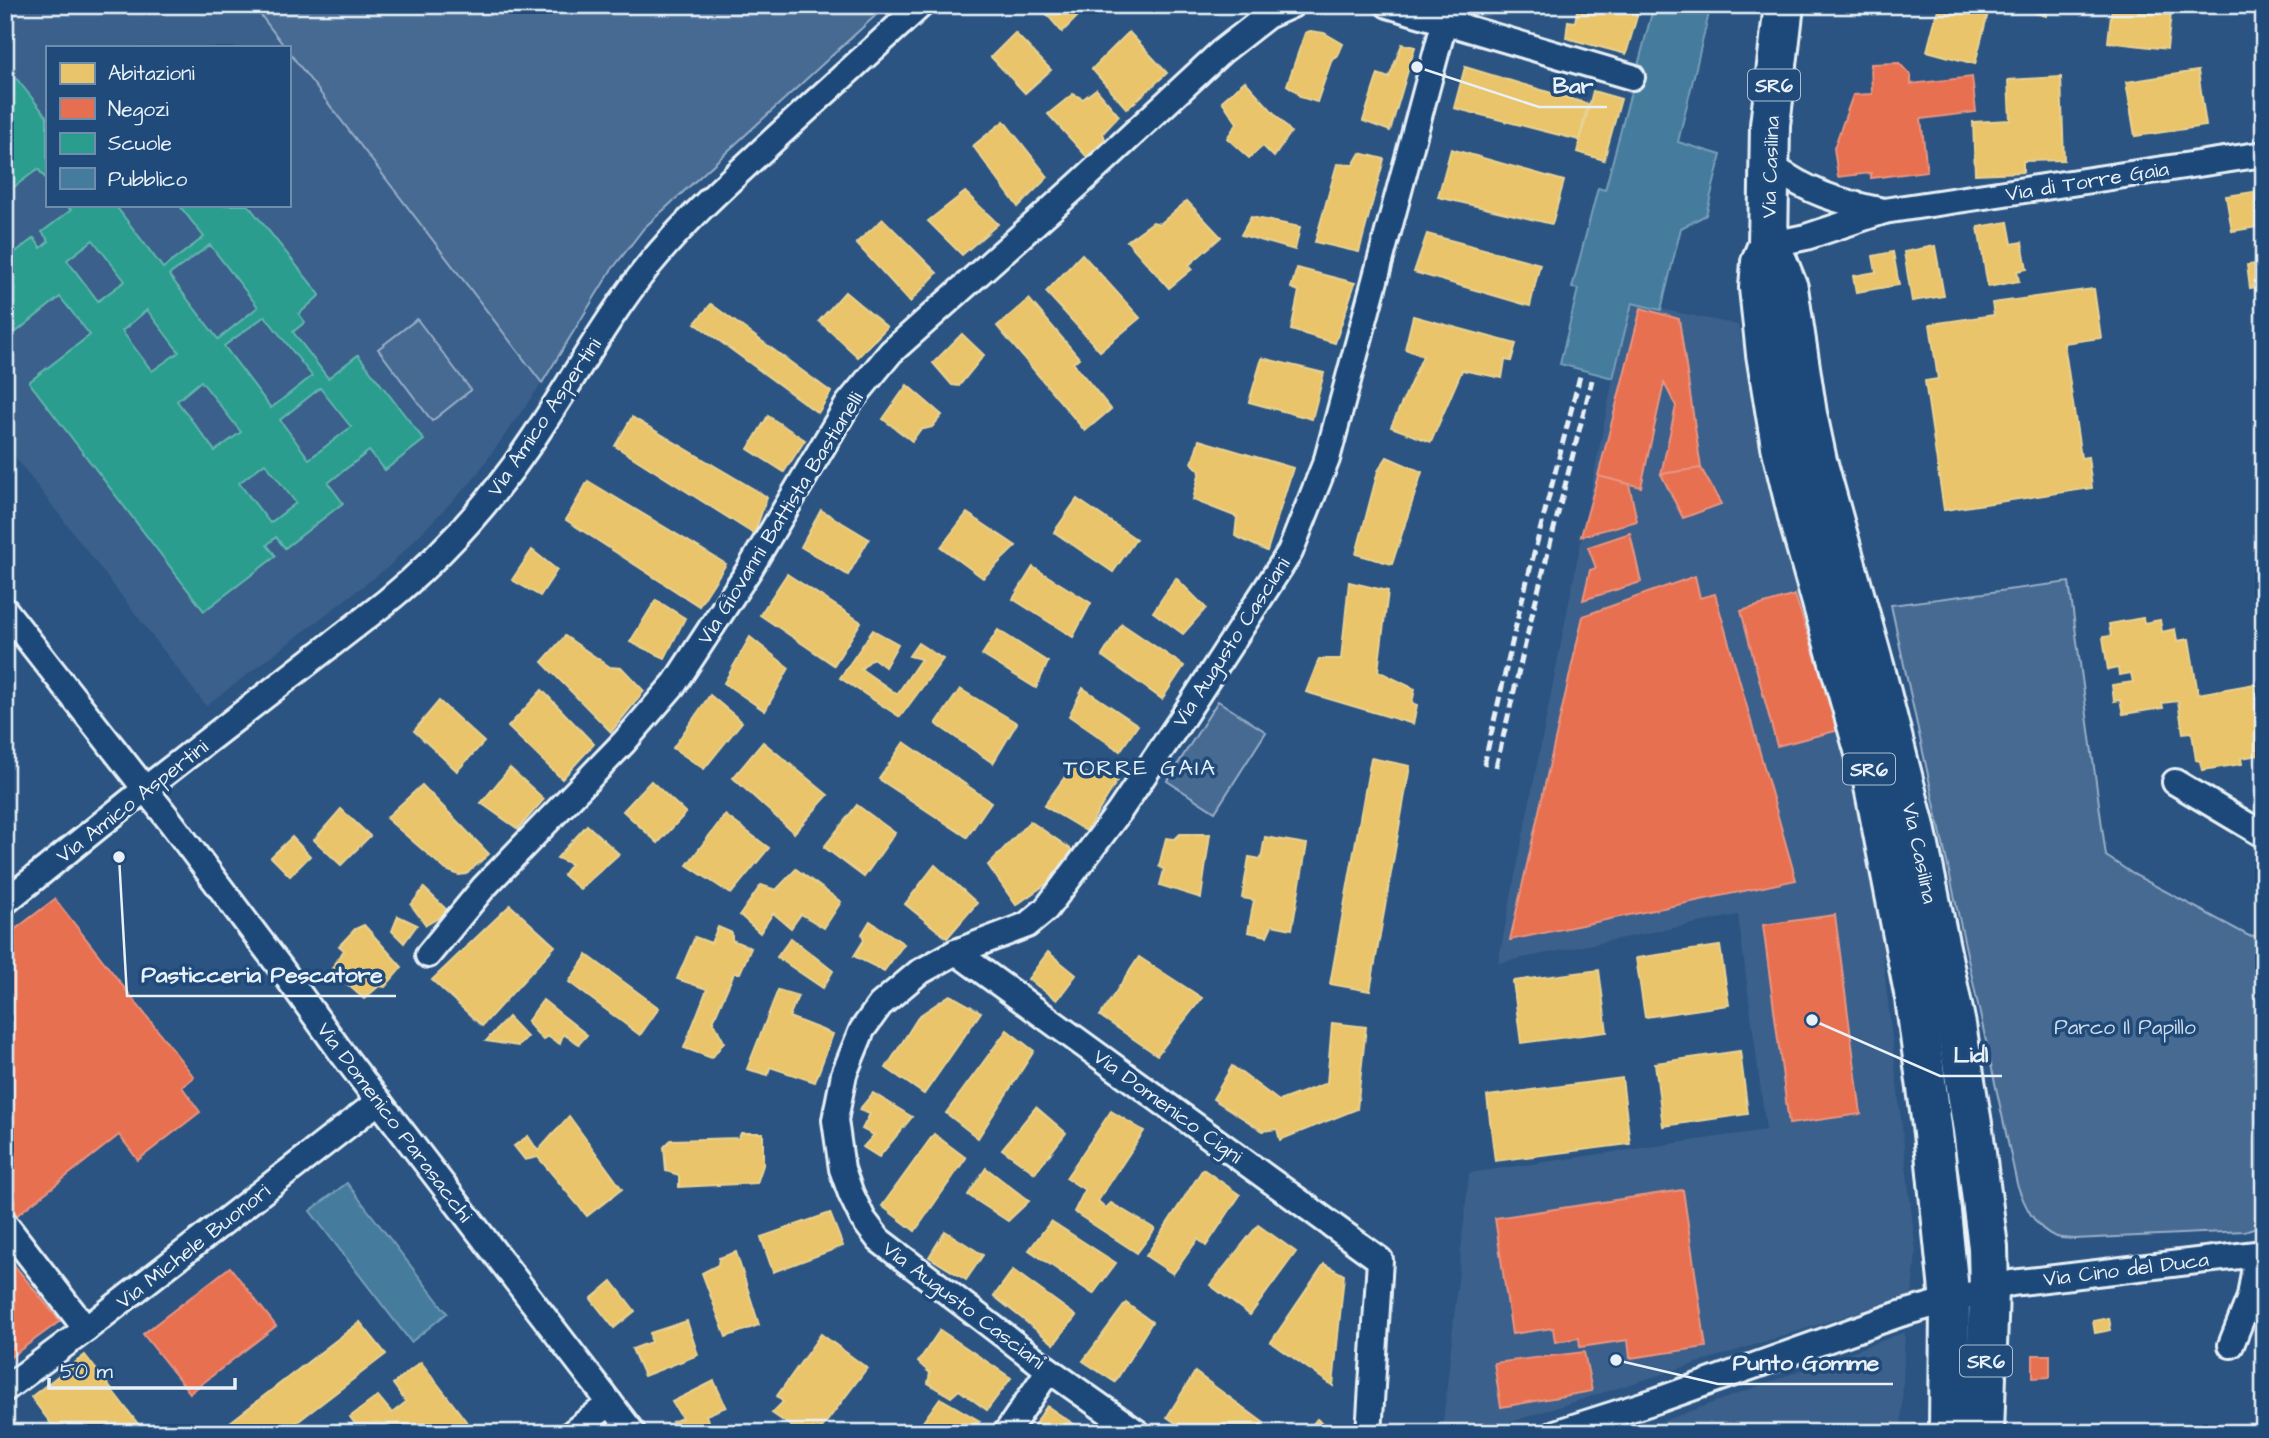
<svg xmlns="http://www.w3.org/2000/svg" width="2269" height="1438" viewBox="0 0 2269 1438" font-family="'Architects Daughter',sans-serif">
	<rect width="100%" height="100%" fill="#2b5482"/>
	<filter id="ink" filterUnits="userSpaceOnUse"><feTurbulence type="fractalNoise" baseFrequency=".0143" numOctaves="2"/><feDisplacementMap in="SourceGraphic" scale="14" xChannelSelector="R" yChannelSelector="G"/><feConvolveMatrix kernelMatrix="1 2 1 2 8 2 1 2 1" color-interpolation-filters="sRGB"/></filter>
	<g filter="url(#ink)">
		<!-- built -->
		<g fill="#3a608b">
			<polygon points="5,5 253,5 285,47 47,47 47,205 289,205 289,52 542,383 472,481 388,567 206,706 5,444"/>
			<polygon points="1632,303 1738,325 1874,877 1916,1253 1912,1295 1476,1433 1442,1433 1469,1173 1766,1130 1738,915 1498,963 1613,378"/>
			<polygon points="1905,1332 1901,1433 1631,1433"/>
		</g>
		<!-- green -->
		<g fill="#476b93" stroke="#98aec6" stroke-width="2">
			<polygon points="253,5 887,5 644,228 610,272 542,383 289,52 289,47 285,47"/>
			<polygon points="417,319 471,390 432,421 378,349"/>
			<path d="M2069,582L2106,856L2133,874L2249,936L2264,935V1224L2245,1231L2074,1239C2069,1238 2062,1239 2057,1237C2035,1230 2024,1204 2017,1184L1891,605Z"/>
			<polygon points="1218,701 1266,732 1215,812 1167,781"/>
		</g>
		<!-- homes -->
		<g fill="#e9c46a" stroke="#e9d295" stroke-width="2">
			<polygon points="1047,5 1081,5 1084,10 1062,32 1042,9"/>
			<polygon points="1578,5 1607,5 1638,13 1626,54 1566,38 1568,21 1575,22"/>
			<polygon points="1939,5 1990,5 1975,64 1927,51"/>
			<polygon points="2010,5 2049,5 2046,16"/>
			<polygon points="2112,5 2172,5 2167,49 2108,42"/>
			<polygon points="1310,31 1324,33 1343,44 1338,55 1332,59 1317,102 1300,97 1297,92 1287,85 1305,33"/>
			<polygon points="1129,32 1167,73 1127,109 1092,69"/>
			<polygon points="1015,33 1051,70 1025,93 991,57"/>
			<polygon points="1402,44 1415,47 1390,131 1363,121 1378,74 1389,78"/>
			<polygon points="1465,67 1588,104 1579,140 1454,108"/>
			<polygon points="2198,71 2206,126 2135,136 2126,82"/>
			<polygon points="2061,77 2064,160 2023,161 2023,172 1975,174 1973,122 2010,120 2008,80"/>
			<polygon points="1245,81 1291,132 1274,157 1263,146 1249,158 1227,138 1237,123 1222,101"/>
			<polygon points="1096,89 1119,116 1103,133 1105,139 1088,158 1048,114 1073,94 1083,99"/>
			<polygon points="1593,91 1621,99 1604,160 1577,152"/>
			<polygon points="1004,121 1048,177 1018,207 973,146"/>
			<polygon points="1451,149 1564,181 1552,224 1438,197"/>
			<polygon points="1360,153 1384,159 1359,252 1315,242 1337,164 1353,165"/>
			<polygon points="2261,191 2264,226 2232,231 2226,196"/>
			<polygon points="965,192 998,224 962,255 928,221"/>
			<polygon points="1187,201 1221,237 1189,265 1192,269 1169,288 1127,241 1153,222 1160,224"/>
			<polygon points="1251,217 1300,227 1295,250 1241,235"/>
			<polygon points="883,219 937,273 910,302 856,243"/>
			<polygon points="2008,222 2012,244 2022,242 2027,269 2017,271 2019,281 1988,287 1978,227"/>
			<polygon points="1427,234 1540,264 1530,306 1414,272"/>
			<polygon points="1935,246 1944,296 1912,301 1904,252"/>
			<polygon points="1893,252 1899,285 1856,292 1853,276 1876,272 1873,256"/>
			<polygon points="1082,254 1140,318 1100,351 1046,292"/>
			<polygon points="2264,263 2264,286 2250,288 2247,265"/>
			<polygon points="1297,268 1355,283 1335,343 1291,330 1299,291 1291,288"/>
			<polygon points="2094,289 2101,338 2064,343 2081,458 2088,457 2092,488 1944,510 1925,381 1938,379 1930,324 1994,315 1992,303"/>
			<polygon points="845,292 887,327 858,357 819,321"/>
			<polygon points="1029,299 1079,358 1073,363 1111,409 1085,431 997,326"/>
			<polygon points="711,304 831,392 818,413 695,323"/>
			<polygon points="1413,316 1516,344 1511,361 1505,360 1502,378 1462,370 1431,442 1391,427 1423,356 1405,349"/>
			<polygon points="962,334 984,355 959,386 952,385 933,363"/>
			<polygon points="1262,358 1324,373 1312,419 1249,402"/>
			<polygon points="907,385 942,415 932,427 920,430 912,441 883,419"/>
			<polygon points="768,416 805,440 784,472 748,449"/>
			<polygon points="632,417 767,497 754,534 615,446"/>
			<polygon points="1199,440 1293,468 1267,551 1235,536 1237,517 1193,500 1200,471 1192,463"/>
			<polygon points="1387,457 1422,472 1392,564 1356,554 1378,471"/>
			<polygon points="588,481 726,564 699,606 566,520"/>
			<polygon points="1077,499 1136,539 1113,572 1054,532"/>
			<polygon points="821,510 869,539 848,575 801,547"/>
			<polygon points="967,513 1016,546 983,578 941,547"/>
			<polygon points="532,550 557,570 540,596 512,580"/>
			<polygon points="1033,567 1091,603 1073,637 1013,599"/>
			<polygon points="787,574 861,622 834,665 760,615"/>
			<polygon points="1176,578 1206,608 1183,634 1153,612"/>
			<polygon points="1349,582 1388,591 1378,671 1415,689 1412,703 1417,705 1413,724 1306,692 1319,659 1341,659"/>
			<polygon points="656,600 685,618 665,658 630,642"/>
			<polygon points="2143,618 2144,623 2160,620 2162,632 2175,629 2177,641 2189,639 2198,694 2255,684 2257,699 2264,698 2264,783 2259,755 2241,758 2242,764 2202,770 2200,761 2196,760 2192,732 2183,733 2178,701 2162,703 2163,708 2123,714 2120,700 2114,701 2112,685 2133,682 2131,673 2119,675 2118,668 2108,670 2103,637 2111,636 2109,624"/>
			<polygon points="1122,624 1184,666 1162,699 1102,656"/>
			<polygon points="873,630 898,644 885,667 873,658 861,669 897,694 921,659 909,656 918,643 943,659 900,717 840,678"/>
			<polygon points="998,630 1048,662 1036,688 982,655"/>
			<polygon points="565,636 610,667 622,668 644,691 611,732 542,662"/>
			<polygon points="750,637 789,668 765,711 724,683"/>
			<polygon points="1083,688 1138,725 1120,751 1069,716"/>
			<polygon points="960,689 1017,723 993,763 936,724"/>
			<polygon points="542,690 594,744 562,779 508,727"/>
			<polygon points="710,695 742,722 704,769 673,748"/>
			<polygon points="439,701 484,742 457,771 414,731"/>
			<polygon points="763,742 828,795 794,833 733,778"/>
			<polygon points="904,742 991,802 967,837 879,779"/>
			<polygon points="1371,758 1410,766 1370,991 1330,984"/>
			<polygon points="1072,767 1097,778 1101,770 1117,781 1086,831 1044,806"/>
			<polygon points="510,768 544,799 518,829 481,803"/>
			<polygon points="651,781 686,813 658,843 623,811"/>
			<polygon points="422,785 489,854 466,874 459,875 446,870 386,818"/>
			<polygon points="857,805 895,833 864,877 824,847"/>
			<polygon points="341,809 370,836 341,865 314,840"/>
			<polygon points="725,815 769,848 731,894 687,865"/>
			<polygon points="1030,821 1072,850 1053,879 1016,905 988,865"/>
			<polygon points="587,825 619,854 580,889 563,875 571,864 557,858"/>
			<polygon points="1180,834 1210,834 1201,898 1160,885 1164,870 1159,866 1166,838 1175,839"/>
			<polygon points="292,837 310,856 290,876 271,857"/>
			<polygon points="1265,837 1307,844 1292,929 1272,925 1267,936 1248,932 1254,900 1242,898 1249,857 1261,859"/>
			<polygon points="935,865 977,903 947,938 905,904"/>
			<polygon points="796,869 841,902 824,928 801,914 791,928 773,913 760,933 740,915 761,885 776,890"/>
			<polygon points="424,888 449,912 426,925 411,905"/>
			<polygon points="510,905 555,946 482,1026 432,980"/>
			<polygon points="398,916 417,925 404,943 392,931"/>
			<polygon points="870,921 904,944 884,971 854,956 864,940 862,934"/>
			<polygon points="364,925 402,967 385,987 379,986 364,999 331,970 344,950 339,946 355,929"/>
			<polygon points="718,927 732,933 732,940 751,948 740,973 734,973 713,1021 724,1042 712,1058 684,1048 707,989 677,979 695,937 711,943"/>
			<polygon points="791,938 833,971 823,988 777,957"/>
			<polygon points="1720,946 1729,1005 1645,1017 1636,958"/>
			<polygon points="1048,952 1076,975 1057,1000 1028,979"/>
			<polygon points="587,955 659,1008 640,1035 569,982"/>
			<polygon points="1139,957 1202,998 1157,1055 1100,1016"/>
			<polygon points="1599,970 1607,1032 1521,1043 1513,981"/>
			<polygon points="778,990 798,996 789,1017 833,1034 815,1082 770,1067 768,1075 747,1069"/>
			<polygon points="950,995 981,1012 924,1094 886,1068 919,1016"/>
			<polygon points="543,1000 587,1035 579,1044 563,1034 560,1044 547,1036 543,1040 527,1022"/>
			<polygon points="508,1017 527,1037 518,1046 486,1041"/>
			<polygon points="1332,1023 1366,1027 1357,1109 1280,1140 1277,1129 1263,1131 1213,1099 1232,1066 1279,1101 1327,1083"/>
			<polygon points="1007,1030 1034,1051 978,1138 946,1113"/>
			<polygon points="1740,1051 1748,1114 1663,1126 1655,1063"/>
			<polygon points="1622,1078 1630,1144 1495,1161 1487,1096"/>
			<polygon points="873,1093 912,1117 879,1157 863,1147 874,1135 862,1129 870,1114 859,1110"/>
			<polygon points="1036,1107 1066,1133 1035,1173 1002,1149"/>
			<polygon points="1111,1111 1144,1131 1098,1201 1106,1208 1111,1203 1155,1229 1137,1253 1074,1212 1085,1190 1066,1178"/>
			<polygon points="569,1116 622,1189 587,1216 538,1157 525,1160 514,1146 528,1136 538,1151"/>
			<polygon points="741,1133 763,1133 763,1165 757,1183 679,1187 679,1175 666,1171 664,1147 671,1140 739,1138"/>
			<polygon points="934,1134 966,1158 915,1231 882,1206"/>
			<polygon points="986,1168 1029,1201 1008,1221 968,1195"/>
			<polygon points="1203,1169 1240,1195 1206,1246 1198,1239 1173,1274 1146,1256"/>
			<polygon points="830,1213 843,1246 773,1272 761,1237"/>
			<polygon points="1051,1221 1116,1263 1093,1294 1029,1250"/>
			<polygon points="1258,1225 1296,1252 1250,1315 1210,1285"/>
			<polygon points="945,1231 983,1255 966,1280 929,1257"/>
			<polygon points="736,1252 759,1325 726,1337 702,1273 718,1265 719,1258"/>
			<polygon points="1324,1264 1344,1275 1333,1386 1271,1342"/>
			<polygon points="1013,1270 1076,1316 1054,1344 994,1296"/>
			<polygon points="612,1281 635,1311 614,1328 591,1299"/>
			<polygon points="1126,1303 1152,1322 1115,1382 1083,1361"/>
			<polygon points="2109,1318 2111,1330 2095,1333 2093,1321"/>
			<polygon points="687,1321 698,1355 644,1376 632,1349 651,1342 650,1333"/>
			<polygon points="360,1322 386,1354 283,1433 216,1433"/>
			<polygon points="940,1330 1011,1378 987,1410 959,1390 951,1397 928,1383 930,1373 918,1362"/>
			<polygon points="821,1334 867,1368 822,1428 814,1427 811,1433 801,1433 772,1413 783,1402 777,1396"/>
			<polygon points="85,1355 145,1433 58,1433 31,1397"/>
			<polygon points="421,1362 475,1433 362,1433 350,1417 378,1396 392,1413 406,1402 393,1384"/>
			<polygon points="1195,1372 1264,1423 1258,1433 1190,1433 1167,1417"/>
			<polygon points="714,1381 726,1407 706,1415 709,1424 694,1433 681,1433 672,1422 682,1418 672,1402"/>
			<polygon points="940,1398 980,1421 971,1433 915,1433"/>
			<polygon points="1047,1406 1087,1433 1029,1433"/>
			<polygon points="1317,1419 1335,1433 1306,1433"/>
			<polygon points="179,1424 185,1433 168,1433"/>
		</g>
		<!-- shops -->
		<g fill="#e76f51" stroke="#e79683" stroke-width="2">
			<polygon points="1899,63 1911,76 1911,84 1972,77 1976,112 1921,119 1927,171 1871,178 1871,173 1838,177 1834,148 1853,95 1872,94 1871,64"/>
			<polygon points="1641,308 1679,319 1701,468 1661,474 1676,406 1664,383 1641,487 1598,476"/>
			<polygon points="1701,468 1721,504 1683,518 1661,474"/>
			<polygon points="1598,476 1629,484 1637,521 1581,536"/>
			<polygon points="1630,533 1641,582 1583,600 1590,570 1596,568 1588,547"/>
			<polygon points="1695,576 1700,598 1715,594 1796,880 1510,940 1583,616"/>
			<polygon points="1795,595 1839,730 1777,746 1741,611"/>
			<polygon points="55,899 194,1077 182,1087 200,1112 138,1160 119,1135 17,1215 5,1201 5,937"/>
			<polygon points="1835,915 1861,1114 1789,1124 1763,925"/>
			<polygon points="1683,1190 1706,1347 1630,1358 1628,1340 1580,1347 1579,1338 1555,1342 1553,1328 1512,1334 1495,1218"/>
			<polygon points="5,1254 60,1321 5,1361"/>
			<polygon points="230,1267 276,1326 190,1393 143,1334"/>
			<polygon points="1584,1352 1592,1391 1501,1407 1494,1363"/>
			<polygon points="2033,1355 2050,1355 2050,1377 2033,1378"/>
		</g>
		<!-- schools -->
		<g fill="#2a9d8f" stroke="#63b6ae" stroke-width="2" fill-rule="evenodd">
			<polygon points="5,64 47,117 47,180 38,169 10,190 5,184 5,147 16,139 5,126"/>
			<path d="M66,205H115L163,268L204,237L179,205H248L320,295L299,314L305,322L293,332L328,378L358,355L424,440L385,470L369,451L328,483L343,503L285,548L276,537L267,545L276,556L204,611L29,382L90,335L60,297L11,336L5,329V260L34,238L41,248L49,241L42,232L71,210ZM93,240L125,281L98,301L67,260ZM210,245L258,307L218,339L169,275ZM147,310L179,352L152,371L122,331ZM265,316L312,376L271,408L224,346ZM201,381L241,432L215,451L177,401ZM320,388L351,427L309,459L280,420ZM265,463L296,503L270,523L239,483Z"/>
		</g>
		<!-- public -->
		<g fill="#457b9d" stroke="#769eb8" stroke-width="2">
			<polygon points="1654,5 1711,5 1678,142 1721,155 1706,215 1681,228 1661,310 1632,303 1613,378 1560,364 1578,289 1572,288 1598,188 1605,190"/>
			<polygon points="347,1183 447,1313 411,1342 310,1211"/>
		</g>
		<g fill="none" stroke-linecap="round" stroke-linejoin="round">
			<!-- street casing -->
			<g stroke="#e8f1f8" stroke-width="30">
				<g id="street">
					<polyline points="1388,5 1632,77"/>
					<path d="M1769,164C1807,192 1838,202 1884,211"/>
					<polyline points="1768,245 1806,237 1884,211 2264,154"/>
					<polyline points="5,610 167,817 280,967 341,1052 633,1433"/>
					<polyline points="2175,782 2264,835"/>
					<path d="M5,902L145,789L386,602C441,557 491,501 531,442C571,383 605,320 649,265C688,217 735,176 780,134C827,91 874,48 921,5"/>
					<polyline points="956,952 1380,1260 1369,1433"/>
					<polyline points="428,955 483,888 624,742 675,683 749,570 848,404 891,352 1078,185 1221,52 1267,16 1292,5"/>
					<polyline points="5,1224 86,1329"/>
					<polyline points="2231,1345 2250,1297 2257,1254"/>
					<polyline points="5,1389 86,1329 379,1101"/>
					<polyline points="572,1433 610,1403"/>
					<polyline points="1006,1433 1049,1370"/>
					<polyline points="1138,1433 1049,1370 879,1240 863,1219 851,1194 842,1169 835,1120 844,1074 862,1030 880,1005 918,973 956,952 1027,925 1046,909 1119,812 1183,717 1290,552 1327,459 1449,5"/>
					<polyline points="1555,1433 1658,1400 1900,1314 2012,1283 2264,1253"/>
				</g>
			</g>
			<!-- primary casing -->
			<g stroke="#e8f1f8" stroke-width="44">
				<g id="primary">
					<polyline points="1784,5 1770,125 1768,245 1761,262 1759,288 1766,354 1781,446 1800,525 1873,781 1915,998 1933,1133 1950,1301 1949,1433"/>
					<polyline points="1768,245 1778,263 1788,288 1807,414 1817,461 1875,669 1915,827 1956,1025 1973,1130 1988,1247 1989,1290 1984,1433"/>
				</g>
			</g>
			<!-- street -->
			<use href="#street" stroke="#1f4a7a" stroke-width="24"/>
			<!-- primary -->
			<use href="#primary" stroke="#1f4a7a" stroke-width="38"/>
			<!-- rail -->
			<g stroke="#e8f1f8" stroke-width="5" stroke-dasharray="10 5" stroke-linecap="butt">
				<polyline points="1484,765 1520,608 1580,376"/>
				<polyline points="1496,767 1533,611 1592,380"/>
			</g>
		</g>
	</g>
	<g text-anchor="middle" stroke-width="7" stroke-linejoin="round" paint-order="stroke">
		<!-- shield labels -->
		<g fill="#1f4a7a" stroke="#acbfd2" stroke-width="2">
			<rect x="1748" y="69.5" width="52" height="31" rx="5"/>
			<rect x="1843" y="753.5" width="52" height="31" rx="5"/>
			<rect x="1960" y="1345.5" width="52" height="31" rx="5"/>
		</g>
		<g font-size="19" font-weight="bold" fill="#e8f1f8">
			<text x="1774" y="92">SR6</text>
			<text x="1869" y="776">SR6</text>
			<text x="1986" y="1368">SR6</text>
		</g>
		<!-- street labels -->
		<g font-size="21" fill="#e8f1f8" stroke="#1f4a7a">
			<text transform="translate(1770 167) rotate(-88)" y="7">Via Casilina</text>
			<text transform="translate(2087 181) rotate(-9)" y="7">Via di Torre Gaia</text>
			<text transform="translate(544 417) rotate(-56)" y="7">Via Amico Aspertini</text>
			<text transform="translate(780 518) rotate(-58)" y="7">Via Giovanni Battista Bastianelli</text>
			<text transform="translate(1231 642) rotate(-57)" y="7">Via Augusto Casciani</text>
			<text transform="translate(132 801) rotate(-38)" y="7">Via Amico Aspertini</text>
			<text transform="translate(1920 853) rotate(78)" y="7">Via Casilina</text>
			<text transform="translate(1168 1106) rotate(36)" y="7">Via Domenico Cigni</text>
			<text transform="translate(395 1122) rotate(53)" y="7">Via Domenico Parasacchi</text>
			<text transform="translate(193 1246) rotate(-38)" y="7">Via Michele Buonori</text>
			<text transform="translate(2126 1269) rotate(-7)" y="7">Via Cino del Duca</text>
			<text transform="translate(964 1305) rotate(37)" y="7">Via Augusto Casciani</text>
		</g>
		<!-- park labels -->
		<g font-size="21" fill="#d0dde9" stroke="#1f4a7a">
			<text x="2125" y="1034">Parco Il Papillo</text>
		</g>
		<!-- neighbourhood labels -->
		<g font-size="23" letter-spacing="2" fill="#e8f1f8" stroke="#1f4a7a">
			<text x="1140" y="775">TORRE GAIA</text>
		</g>
	</g>
	<!-- callouts -->
	<path fill="none" stroke="#e8f1f8" stroke-width="2.5" d="M1417 67L1539 107H1607M119 857L127 996H396M1812 1020L1940 1076H2002M1616 1360L1718 1384H1893"/>
	<g fill="#e8f1f8" stroke="#1f4a7a" stroke-width="2.5">
		<circle cx="1417" cy="67" r="7"/>
		<circle cx="119" cy="857" r="7"/>
		<circle cx="1812" cy="1020" r="7"/>
		<circle cx="1616" cy="1360" r="7"/>
	</g>
	<g font-size="23" text-anchor="middle" font-weight="bold" fill="#e8f1f8" stroke="#1f4a7a" stroke-width="7" stroke-linejoin="round" paint-order="stroke">
		<text x="1573" y="93">Bar</text>
		<text x="262" y="982">Pasticceria Pescatore</text>
		<text x="1971" y="1062">Lidl</text>
		<text x="1806" y="1370">Punto Gomme</text>
	</g>
	<!-- margin -->
	<rect width="2269" height="1438" fill="none" stroke="#1f4a7a" stroke-width="28"/>
	<rect x="14" y="14" width="2241" height="1410" fill="none" stroke="#e8f1f8" stroke-width="2.5" filter="url(#ink)"/>
	<!-- legend -->
	<rect x="46" y="46" width="245" height="161" fill="#1f4a7a" stroke="#6f8dac" stroke-width="2"/>
	<rect x="60" y="63" width="35" height="21" fill="#e9c46a" stroke="#6f8dac" stroke-width="2"/>
	<text x="108" y="80" font-size="21" fill="#e8f1f8">Abitazioni</text>
	<rect x="60" y="98" width="35" height="21" fill="#e76f51" stroke="#6f8dac" stroke-width="2"/>
	<text x="108" y="116" font-size="21" fill="#e8f1f8">Negozi</text>
	<rect x="60" y="133" width="35" height="21" fill="#2a9d8f" stroke="#6f8dac" stroke-width="2"/>
	<text x="108" y="150" font-size="21" fill="#e8f1f8">Scuole</text>
	<rect x="60" y="168" width="35" height="21" fill="#457b9d" stroke="#6f8dac" stroke-width="2"/>
	<text x="108" y="186" font-size="21" fill="#e8f1f8">Pubblico</text>
	<!-- scale -->
	<path d="M49 1378v10h186v-10" fill="none" stroke="#e8f1f8" stroke-width="3.5"/>
	<text x="60" y="1378" font-size="21" fill="#e8f1f8" stroke="#1f4a7a" stroke-width="5" paint-order="stroke">50 m</text>
</svg>
